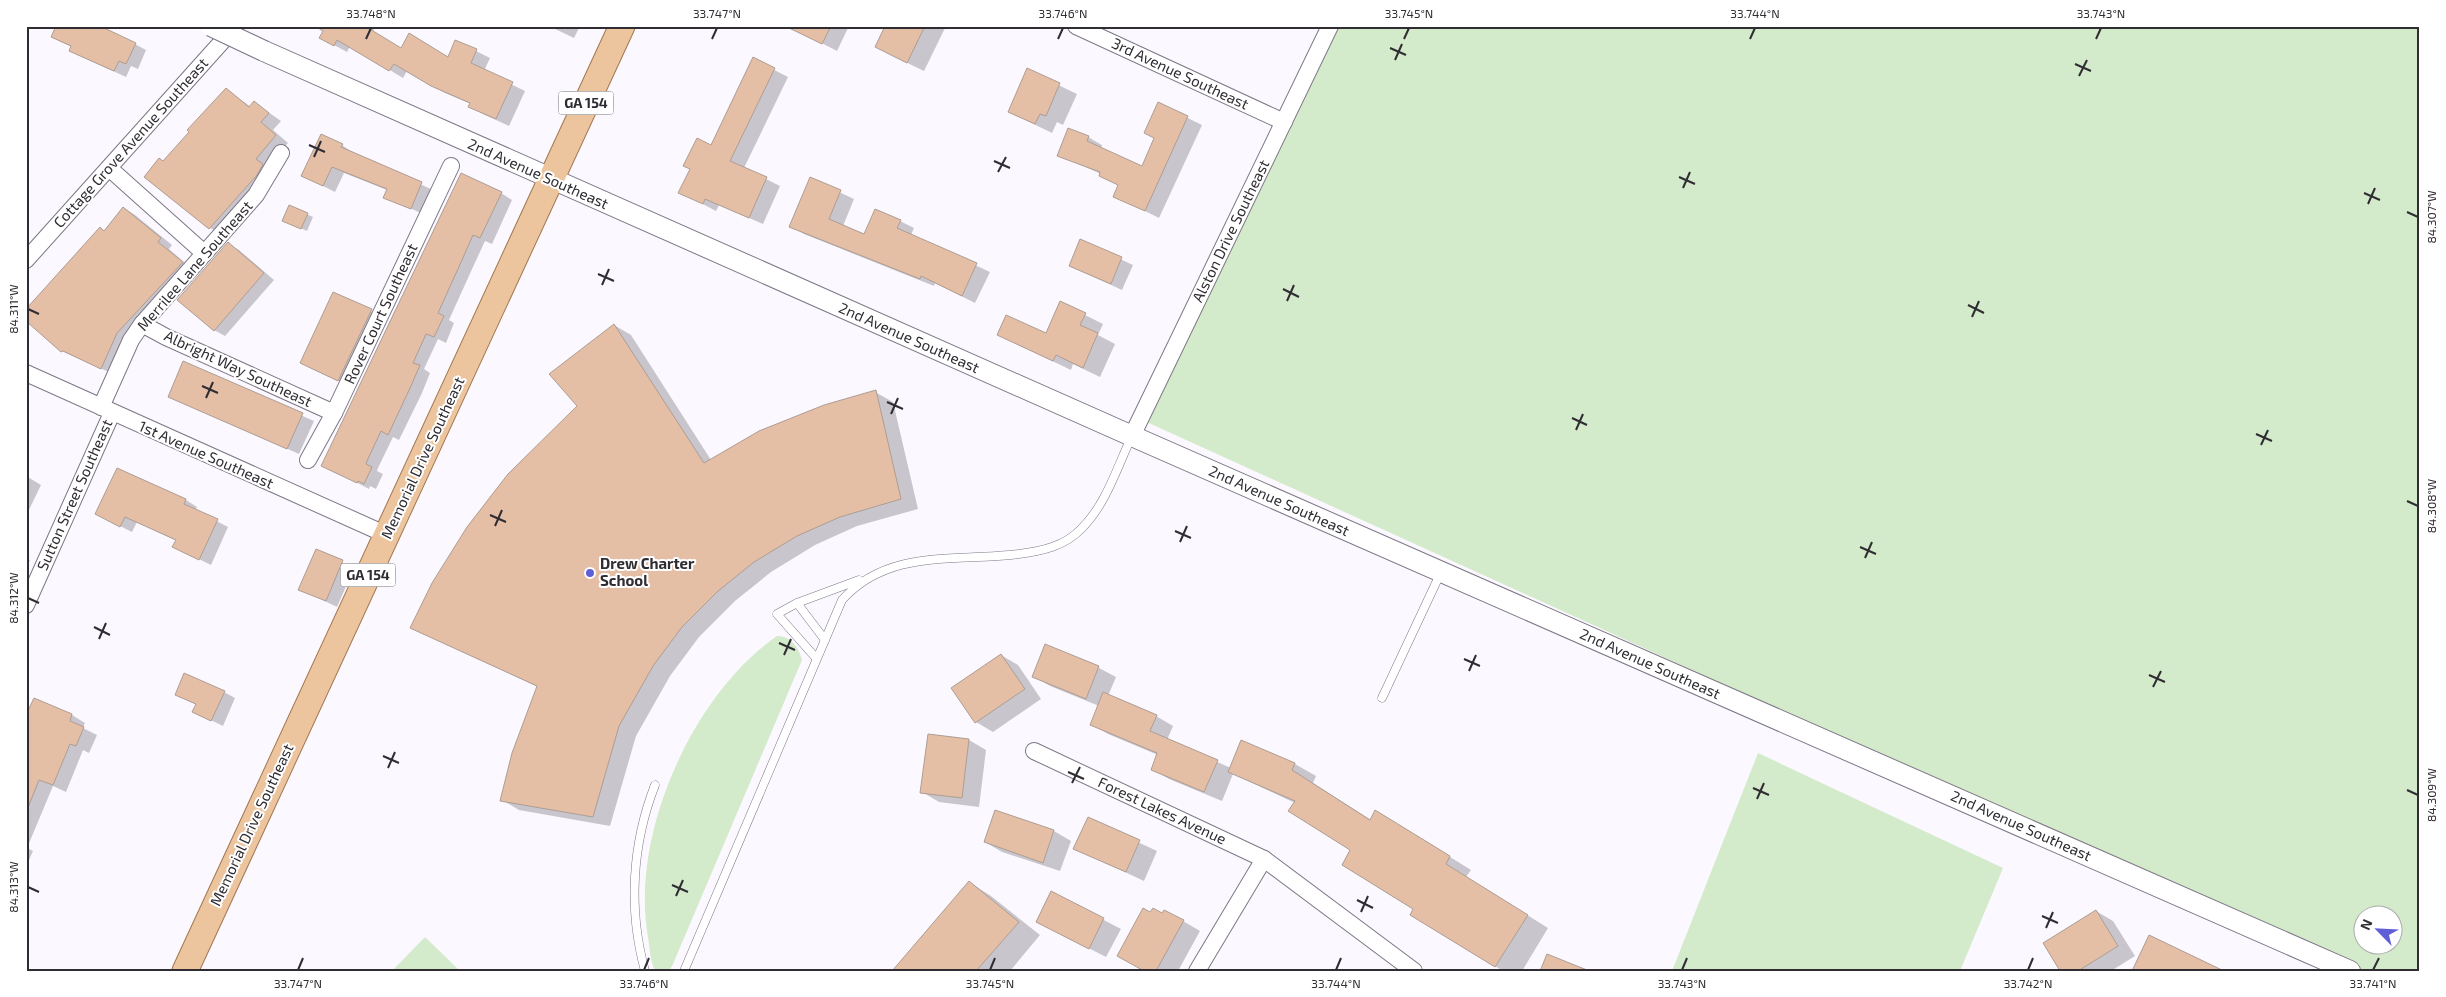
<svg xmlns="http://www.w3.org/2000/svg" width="2446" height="997" viewBox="0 0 2446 997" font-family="'Exo 2',sans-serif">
	<rect width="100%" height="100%" fill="#fbf8ff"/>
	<!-- green -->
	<g fill="#d3eacb" fill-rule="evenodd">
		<path d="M1336,26H2420V971H2354L1140,419ZM2364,914H2394V944H2364Z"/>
		<path d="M777,636C791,636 799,648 802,660L673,964L669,971H655C650,961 650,948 648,937C630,835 692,695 777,636Z"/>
		<polygon points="1758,753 2003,868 1960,971 1672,971"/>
		<polygon points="425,937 460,971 392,971"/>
	</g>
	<!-- shadow -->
	<g fill="#0003">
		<polygon points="326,26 375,26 373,32 401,49 449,59 456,41 490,58 484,71 525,91 509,126 483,114 470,106 471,104 445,93 407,71 403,78 350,46 347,52 334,45"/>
		<polygon points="549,26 580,26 574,38"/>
		<polygon points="796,26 849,26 837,51 802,33"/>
		<polygon points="886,26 946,26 924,71 893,56"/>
		<polygon points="52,37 135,44 146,50 138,69 131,66 126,77 82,57 71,51 72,47"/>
		<polygon points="753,59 788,77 744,168 780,186 763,224 719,205 716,211 680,192 712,147"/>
		<polygon points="1027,70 1077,94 1063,125 1057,122 1052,133 1009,112"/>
		<polygon points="227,90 251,107 255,103 281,121 273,130 288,143 268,167 223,235 210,228 146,177 164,162"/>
		<polygon points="1159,104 1202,125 1159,218 1115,196 1119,186 1101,174 1059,155 1088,137 1102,145 1101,149 1142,168 1155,139"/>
		<polygon points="342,145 353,153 433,190 423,214 385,197 387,190 344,173 335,192 303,176"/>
		<polygon points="811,179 854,199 843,226 865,235 900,221 914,228 911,235 990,272 975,303 935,283 934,286 804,234 791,226"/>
		<polygon points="501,193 512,200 492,244 485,241 473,267 449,320 454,323 446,343 438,339 424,369 430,373 422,393 399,440 393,437 378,468 377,471 383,474 376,489 370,486 369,489 323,465 395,310 397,311"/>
		<polygon points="290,206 313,217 307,231 289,223"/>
		<polygon points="124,208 135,215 172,245 169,249 193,270 113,374 62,351 100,228 105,231"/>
		<polygon points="1081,241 1133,265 1122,290 1070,266"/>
		<polygon points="228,244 239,250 274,280 225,336 214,330"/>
		<polygon points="334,294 383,317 350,386 313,369"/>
		<polygon points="1061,303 1103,324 1098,335 1115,344 1100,377 1073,364 1071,370 998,335 1046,334"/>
		<polygon points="614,325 631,335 711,460 875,392 893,402 918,509 857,526 815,545 771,572 735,601 699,637 670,676 636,736 610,826 519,810 502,800 538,687 411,627 579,406"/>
		<polygon points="184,363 314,421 299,454 169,396"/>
		<polygon points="118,469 186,500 197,507 195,510 228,527 211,565 174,547 177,541 137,522 132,532 108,520"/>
		<polygon points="26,476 41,485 26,516"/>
		<polygon points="317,550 354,568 337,607 300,589"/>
		<polygon points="26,558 30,560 26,569"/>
		<polygon points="1045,646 1099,668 1116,677 1108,696 1156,716 1173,726 1167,740 1231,768 1242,741 1295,764 1316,776 1313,783 1371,820 1397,824 1471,870 1466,877 1548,928 1522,971 1503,971 1412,914 1415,909 1352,850 1295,803 1233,774 1222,801 1169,779 1152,769 1158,755 1108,734 1091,724 1099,706 1050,686 1033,676"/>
		<polygon points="1001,655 1018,665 1041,699 993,732 976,722"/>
		<polygon points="224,692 235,698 223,726 194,712 197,705 176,695"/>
		<polygon points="34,699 72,715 85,723 83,728 97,735 89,753 83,750 66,792 53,786 27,848 33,851 26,867 26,718"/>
		<polygon points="969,740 986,750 979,807 939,802 922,792"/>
		<polygon points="1088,819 1157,851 1144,881 1075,849"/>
		<polygon points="1054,831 1071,841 1060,871 1002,852 985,842"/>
		<polygon points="969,882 991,896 1040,935 1010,971 894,971"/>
		<polygon points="1052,893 1121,929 1106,957 1055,931"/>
		<polygon points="2096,911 2113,921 2135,956 2111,971 2061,971"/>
		<polygon points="1151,913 1183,921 1200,931 1178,971 1146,971"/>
	</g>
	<!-- building -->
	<g fill="#e5bea6" stroke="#ad9d93">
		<polygon points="56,26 100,26 136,43 126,64 119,61 114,71 69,51 71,46 51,37"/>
		<polygon points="315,26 365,26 401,48 409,33 448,57 455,40 477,49 471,63 513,82 496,119 468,107 470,103 431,86 394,64 389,71 337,40 334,46 319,38 323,31"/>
		<polygon points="785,26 831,26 822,44"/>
		<polygon points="885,26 925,26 907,63 875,47"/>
		<polygon points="753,57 775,68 730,161 767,177 749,218 705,199 703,204 678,193 690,169 683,166 697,138 711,145"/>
		<polygon points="1027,68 1060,83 1046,116 1040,114 1035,124 1008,112"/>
		<polygon points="226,88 249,107 254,101 269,113 261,122 276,135 256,159 263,164 257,175 209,229 144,177 159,158 163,161 189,132 187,130"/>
		<polygon points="1158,102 1188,116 1145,211 1113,197 1118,185 1099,176 1100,172 1057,156 1068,128 1089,136 1087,141 1142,166 1154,138 1144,133"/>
		<polygon points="321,134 343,144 341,147 422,182 411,209 383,198 387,189 332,167 323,186 301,176"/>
		<polygon points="461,173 502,192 480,238 473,235 462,260 438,313 444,316 434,337 426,334 413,363 420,365 411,386 388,435 381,431 367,461 366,464 372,467 364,484 358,481 357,483 321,466"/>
		<polygon points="810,177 841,190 829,219 864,234 875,209 901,220 897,228 977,263 962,296 921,276 920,279 789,227"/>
		<polygon points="289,205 308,213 301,229 282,221"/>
		<polygon points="123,207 161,238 158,242 183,262 117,333 101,369 63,351 61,352 26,321 26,309 100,227 104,231"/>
		<polygon points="1080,239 1122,257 1111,284 1069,266"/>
		<polygon points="228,242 264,273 214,331 177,300"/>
		<polygon points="333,292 372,309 338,381 300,363"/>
		<polygon points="1060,301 1086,313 1080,325 1098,333 1083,368 1056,355 1053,361 997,335 1006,315 1046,333"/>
		<polygon points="614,324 704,463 759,431 824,405 876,390 901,499 840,517 797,536 754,562 717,592 682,627 653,666 619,726 593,817 500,801 512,753 537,686 410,628 432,583 467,527 508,474 577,406 549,374"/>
		<polygon points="183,361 303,413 287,449 168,397"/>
		<polygon points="117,468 186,499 184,504 218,519 199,560 172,547 176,540 125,517 120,527 95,514"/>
		<polygon points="316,549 343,560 326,601 298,590"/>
		<polygon points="1045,644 1099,666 1086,699 1032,677"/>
		<polygon points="1001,654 1025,689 975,723 951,688"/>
		<polygon points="184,673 225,691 211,721 192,712 196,704 175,695"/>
		<polygon points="1103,692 1157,715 1150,731 1218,760 1204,792 1151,770 1157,753 1090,725"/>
		<polygon points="34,698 72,714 70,721 84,727 76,746 70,744 53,785 39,780 27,810 26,715"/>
		<polygon points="928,734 969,739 962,798 920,793"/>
		<polygon points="1241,740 1295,763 1292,770 1370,820 1375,810 1450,856 1446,864 1528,915 1495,967 1410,915 1413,909 1342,865 1350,850 1288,811 1295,801 1228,772"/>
		<polygon points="995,810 1054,830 1043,863 984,842"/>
		<polygon points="1088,817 1140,840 1126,872 1073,849"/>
		<polygon points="969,881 1019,922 976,971 892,971"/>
		<polygon points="1051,891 1104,918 1089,949 1036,922"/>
		<polygon points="1143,908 1150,912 1153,908 1162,913 1164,910 1184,920 1156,971 1144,971 1117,956"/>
		<polygon points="2096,910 2118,946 2078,971 2060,971 2043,943"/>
		<polygon points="2149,935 2224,971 2132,971"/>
		<polygon points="1547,954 1587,970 1587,971 1540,971"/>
	</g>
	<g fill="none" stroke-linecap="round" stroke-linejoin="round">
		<!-- service casing -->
		<g stroke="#7e7786" stroke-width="9">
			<g id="service">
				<polyline points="797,603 825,640"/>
				<polyline points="816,658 777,614 797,603 859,580"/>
				<polyline points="1382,698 1441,572"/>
				<path d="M645,971C628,909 632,844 655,785"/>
				<path d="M684,971L842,600C889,548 956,562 1019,554C1042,551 1065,546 1081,529C1106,505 1117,467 1132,436"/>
			</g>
		</g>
		<!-- minor casing -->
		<g stroke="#7e7786" stroke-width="18">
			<g id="minor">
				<polyline points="1076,26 1284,122"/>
				<polyline points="109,168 204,253"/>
				<polyline points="26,260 236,26"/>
				<polyline points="142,324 166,337 334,413"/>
				<polyline points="26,373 387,535"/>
				<polyline points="101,407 131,340 142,324 256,195 281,153"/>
				<polyline points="1132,436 1330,26"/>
				<polyline points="308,460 334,413 451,166"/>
				<polyline points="26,605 112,413"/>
				<polyline points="1034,751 1264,859 1414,971"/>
				<polyline points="1197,971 1264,859"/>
			</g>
		</g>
		<!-- tertiary casing -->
		<g stroke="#7e7786" stroke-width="22">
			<polyline id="tertiary" points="264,51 1132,436 2350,971"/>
		</g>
		<!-- primary casing -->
		<g stroke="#a2774e" stroke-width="27">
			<polyline id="primary" points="185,971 622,26"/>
		</g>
		<!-- service -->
		<use href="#service" stroke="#fff" stroke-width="8"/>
		<!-- minor -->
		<use href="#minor" stroke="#fff" stroke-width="16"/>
		<!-- tertiary -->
		<use href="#tertiary" stroke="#fff" stroke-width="20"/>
		<!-- primary -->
		<use href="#primary" stroke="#ecc59e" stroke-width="25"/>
		<!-- tertiary-bridge casing -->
		<g stroke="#7e7786" stroke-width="22" stroke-linecap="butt">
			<polyline id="tertiary-bridge" points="211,26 264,51"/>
		</g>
		<!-- tertiary-bridge -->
		<use href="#tertiary-bridge" stroke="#fff" stroke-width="20"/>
	</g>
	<!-- ticks -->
	<path fill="none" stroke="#2f2c32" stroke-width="2" d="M366,39L371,28M712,39L717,28M1058,39L1063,28M1404,39L1409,28M1750,39L1755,28M2096,39L2101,28M1390,48L1406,55M1395,60L1402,44M2075,64L2091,71M2079,76L2087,60M309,145L325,152M314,157L321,141M994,161L1010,168M998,172L1006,157M1679,177L1695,184M1683,188L1690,172M2364,193L2380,200M2368,204L2375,188M2407,212L2418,217M598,274L614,281M602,285L609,269M1283,289L1299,297M1287,301L1294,285M1968,305L1984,313M28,309L39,314M1972,317L1979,301M202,386L218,393M206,398L213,382M887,402L903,409M891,414L898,398M1572,418L1587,425M1576,430L1583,414M2256,434L2272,441M2261,445L2268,430M2407,501L2418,506M490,515L506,522M495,526L502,510M1175,531L1191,538M1180,542L1187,526M1860,547L1876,554M1865,558L1872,542M28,598L39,603M94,627L110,635M99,639L106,623M779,643L795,650M784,655L791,639M1464,659L1480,666M1469,671L1476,655M2149,675L2165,682M2153,687L2161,671M383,756L399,763M388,768L395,752M1068,772L1084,779M1072,783L1080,767M1753,788L1769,795M2407,790L2418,795M1757,799L1764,783M672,885L688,892M28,887L39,892M676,896L683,880M1357,900L1373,908M1361,912L1368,896M2042,916L2058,923M2046,928L2053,912M298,970L303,958M644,970L649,958M990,970L995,958M1336,970L1341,958M1682,970L1687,958M2028,970L2033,958M2373,970L2379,958"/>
	<!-- markers -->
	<circle fill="#5f5fd8" stroke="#fff" stroke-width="2" cx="590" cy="573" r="5"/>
	<g text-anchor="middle" stroke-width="4" stroke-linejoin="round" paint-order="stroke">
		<!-- shield labels -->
		<g fill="#fff" stroke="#6d6b70" stroke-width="1">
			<rect x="558.5" y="91.5" width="55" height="23" rx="4"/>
			<rect x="340.5" y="563.5" width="55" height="23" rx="4"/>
		</g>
		<g font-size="14" font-weight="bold" fill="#2f2c32">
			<text x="586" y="108">GA 154</text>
			<text x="368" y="580">GA 154</text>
		</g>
		<!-- street labels -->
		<g font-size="15" fill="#2f2c32" stroke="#fff">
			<text transform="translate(1180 74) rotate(25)" y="5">3rd Avenue Southeast</text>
			<text transform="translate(131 143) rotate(-48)" y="5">Cottage Grove Avenue Southeast</text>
			<text transform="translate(538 174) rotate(24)" y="5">2nd Avenue Southeast</text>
			<text transform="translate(1231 231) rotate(-64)" y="5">Alston Drive Southeast</text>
			<text transform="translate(195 266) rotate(-49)" y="5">Merrilee Lane Southeast</text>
			<text transform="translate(381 314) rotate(-65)" y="5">Rover Court Southeast</text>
			<text transform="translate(909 338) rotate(24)" y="5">2nd Avenue Southeast</text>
			<text transform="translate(238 369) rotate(25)" y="5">Albright Way Southeast</text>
			<text transform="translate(206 455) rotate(24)" y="5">1st Avenue Southeast</text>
			<text transform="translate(423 458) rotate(-65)" y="5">Memorial Drive Southeast</text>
			<text transform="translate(75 495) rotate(-66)" y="5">Sutton Street Southeast</text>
			<text transform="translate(1279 501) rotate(24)" y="5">2nd Avenue Southeast</text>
			<text transform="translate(1650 664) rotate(24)" y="5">2nd Avenue Southeast</text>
			<text transform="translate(1162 811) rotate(25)" y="5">Forest Lakes Avenue</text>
			<text transform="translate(252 825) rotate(-65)" y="5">Memorial Drive Southeast</text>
			<text transform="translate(2021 826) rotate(24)" y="5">2nd Avenue Southeast</text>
		</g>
		<!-- poi labels -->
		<g font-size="15" font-weight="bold" fill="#2f2c32" stroke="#fff" text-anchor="start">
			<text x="600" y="569">Drew Charter<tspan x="600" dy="17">School</tspan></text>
		</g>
	</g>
	<!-- border -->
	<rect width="2446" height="997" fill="none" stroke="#ffffff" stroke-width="55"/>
	<!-- north arrow -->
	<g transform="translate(2378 930) rotate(294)"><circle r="24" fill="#ffffff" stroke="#acabad"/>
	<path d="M0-4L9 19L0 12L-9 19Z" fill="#5f5fd8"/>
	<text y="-8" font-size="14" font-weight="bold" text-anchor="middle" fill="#2f2c32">N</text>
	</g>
	<rect x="28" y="28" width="2390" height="942" fill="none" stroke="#2f2c32" stroke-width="2"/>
	<g font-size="12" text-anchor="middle" fill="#2f2c32">
		<text x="371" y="18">33.748°N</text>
		<text x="717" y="18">33.747°N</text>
		<text x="1063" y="18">33.746°N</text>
		<text x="1409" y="18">33.745°N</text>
		<text x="1755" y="18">33.744°N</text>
		<text x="2101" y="18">33.743°N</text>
		<text transform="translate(2432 217) rotate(-90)" y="4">84.307°W</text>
		<text transform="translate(14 309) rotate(-90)" y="4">84.311°W</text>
		<text transform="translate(2432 506) rotate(-90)" y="4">84.308°W</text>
		<text transform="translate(14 598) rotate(-90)" y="4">84.312°W</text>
		<text transform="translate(2432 795) rotate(-90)" y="4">84.309°W</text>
		<text transform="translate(14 887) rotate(-90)" y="4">84.313°W</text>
		<text x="298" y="988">33.747°N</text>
		<text x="644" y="988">33.746°N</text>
		<text x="990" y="988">33.745°N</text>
		<text x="1336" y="988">33.744°N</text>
		<text x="1682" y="988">33.743°N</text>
		<text x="2028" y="988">33.742°N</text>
		<text x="2373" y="988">33.741°N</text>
	</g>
</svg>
